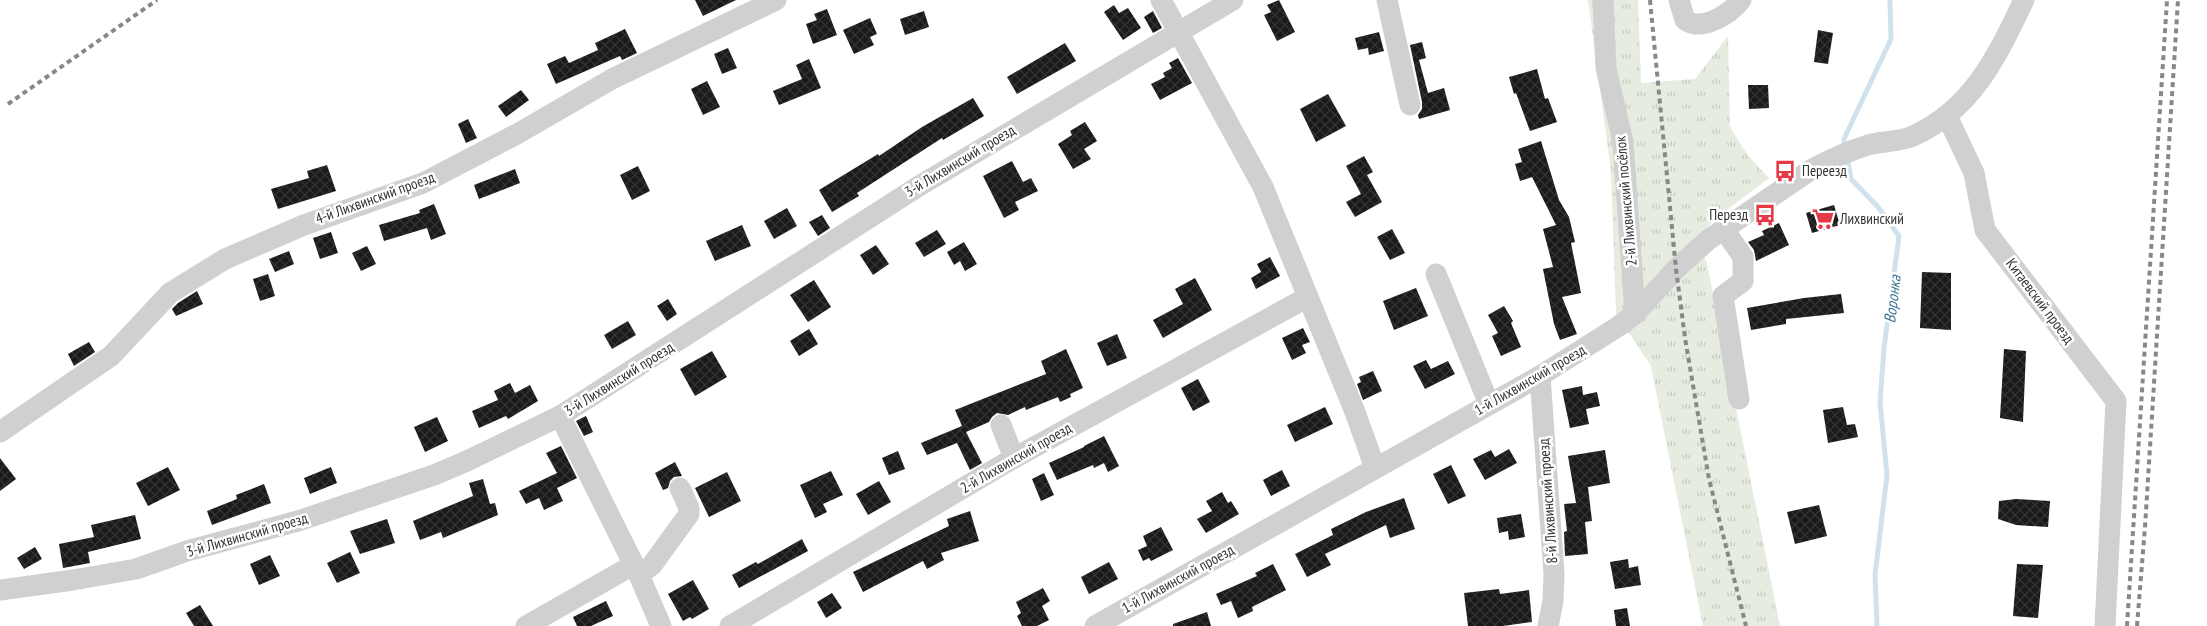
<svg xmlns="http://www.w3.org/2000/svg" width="2207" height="626" viewBox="0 0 2207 626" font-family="'PT Sans Narrow',sans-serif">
	<defs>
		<pattern id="grass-tufts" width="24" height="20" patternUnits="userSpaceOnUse" patternTransform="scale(1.25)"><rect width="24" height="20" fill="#e6ecdf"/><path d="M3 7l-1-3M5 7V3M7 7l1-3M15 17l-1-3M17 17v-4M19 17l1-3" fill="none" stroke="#c6cbc0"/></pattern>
		<pattern id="building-cross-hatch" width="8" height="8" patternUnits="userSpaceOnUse" patternTransform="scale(1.25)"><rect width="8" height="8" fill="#1a1a1a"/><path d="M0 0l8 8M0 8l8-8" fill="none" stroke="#333"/></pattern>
	</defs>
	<rect width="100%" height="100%" fill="#fff"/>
	<!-- grass -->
	<polygon fill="url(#grass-tufts)" points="1588,0 1638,0 1641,83 1695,79 1728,36 1730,127 1748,156 1769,178 1716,218 1697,238 1707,264 1780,626 1703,626 1651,366 1616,313 1611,171"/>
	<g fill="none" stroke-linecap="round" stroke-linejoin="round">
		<!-- stream -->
		<g stroke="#cfe2ee" stroke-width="5">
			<polyline points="1845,149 1844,139 1891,39 1890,0"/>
			<polyline points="1847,157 1851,179 1878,207 1899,236 1884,348 1880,402 1887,475 1875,575 1877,626"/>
		</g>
	</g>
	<!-- building -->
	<g fill="url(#building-cross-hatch)">
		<polygon points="695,0 736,0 703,16"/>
		<polygon points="1279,0 1295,32 1277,41 1264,15 1271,12 1267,5"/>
		<polygon points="1114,5 1119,13 1128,8 1141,28 1123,40 1104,12"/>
		<polygon points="827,9 837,35 813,44 806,24 817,20 814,14"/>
		<polygon points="924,11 929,27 905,35 900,19"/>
		<polygon points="1153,11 1162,28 1153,33 1144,17"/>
		<polygon points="870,18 877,34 870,37 874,45 854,54 843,30"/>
		<polygon points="625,29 637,53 622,60 620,56 556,84 547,64 565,56 569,63 598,50 595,43"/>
		<polygon points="1818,30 1833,33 1828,64 1814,62"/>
		<polygon points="1379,32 1384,51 1369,55 1368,48 1358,50 1355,38"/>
		<polygon points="1422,42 1426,58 1419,60 1428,93 1444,88 1450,110 1419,119 1418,115 1422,109 1422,102 1410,45"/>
		<polygon points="1065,43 1076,61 1017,94 1007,77"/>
		<polygon points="728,48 737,68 722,74 714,54"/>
		<polygon points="1178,58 1192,83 1160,100 1151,84 1165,77 1163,73 1172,68 1169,63"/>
		<polygon points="809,59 821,88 779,105 773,91 802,79 796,65"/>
		<polygon points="1537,69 1545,99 1548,98 1557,122 1530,131 1516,93 1514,94 1509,77"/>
		<polygon points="707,81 720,107 703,115 691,89"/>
		<polygon points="1748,85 1768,85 1769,108 1749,109"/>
		<polygon points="521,90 529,100 506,117 498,106"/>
		<polygon points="1328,94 1346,126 1316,142 1300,109"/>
		<polygon points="973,98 984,116 943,140 942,138 857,193 859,196 832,212 819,190 878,154 879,156 922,127"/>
		<polygon points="468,119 477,138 466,143 458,124"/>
		<polygon points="1085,122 1097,141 1084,149 1091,159 1073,169 1058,144 1072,135 1070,131"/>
		<polygon points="1541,141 1559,200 1569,217 1575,242 1571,243 1581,293 1562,297 1577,334 1560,340 1554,324 1543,269 1553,267 1543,229 1556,225 1532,177 1520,181 1515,164 1522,162 1518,149"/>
		<polygon points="1364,156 1373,172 1367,175 1382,202 1355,217 1346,202 1361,194 1346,166"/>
		<polygon points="1012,161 1023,182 1031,178 1038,191 1015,202 1019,210 1004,218 983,176"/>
		<polygon points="327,165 336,191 278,209 271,189 309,178 307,171"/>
		<polygon points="638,166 650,191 632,200 620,175"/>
		<polygon points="515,169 520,183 479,199 474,185"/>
		<polygon points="434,204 446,234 431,240 427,228 384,241 379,225 420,213 419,210"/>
		<polygon points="1834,205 1840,225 1812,233 1806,213"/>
		<polygon points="787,208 797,226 774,239 764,221"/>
		<polygon points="822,215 830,228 818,236 809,222"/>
		<polygon points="1779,223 1789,245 1756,261 1754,250 1748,242 1764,235 1762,231"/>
		<polygon points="742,225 751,246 715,261 706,241"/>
		<polygon points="1392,229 1405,253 1390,260 1377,237"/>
		<polygon points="937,230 946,244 924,257 915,243"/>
		<polygon points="331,232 338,253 320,259 313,238"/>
		<polygon points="964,242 977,264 965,271 960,261 954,265 947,252"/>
		<polygon points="876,245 889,264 873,275 860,255"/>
		<polygon points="367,246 376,264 361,271 352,253"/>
		<polygon points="289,251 294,264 275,272 269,259"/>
		<polygon points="1270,257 1280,276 1256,289 1251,278 1261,272 1257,264"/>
		<polygon points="1922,272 1951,273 1951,330 1920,328"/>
		<polygon points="268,274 275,296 260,301 253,279"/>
		<polygon points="1195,278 1212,310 1163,338 1153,320 1183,304 1175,289"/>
		<polygon points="814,280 831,307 808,322 790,295"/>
		<polygon points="1416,288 1428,316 1394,330 1383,301"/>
		<polygon points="197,291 203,304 176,316 172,309 178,303"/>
		<polygon points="1841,294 1844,313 1786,319 1786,324 1751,330 1747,308 1804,298"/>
		<polygon points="668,299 677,314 667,321 657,306"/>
		<polygon points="1504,306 1513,321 1511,323 1521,347 1501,356 1492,336 1498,333 1488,315"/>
		<polygon points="628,321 636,335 612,349 604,335"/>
		<polygon points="1303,328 1310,342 1302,345 1306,353 1292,360 1282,338"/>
		<polygon points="809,329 818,344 799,356 790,341"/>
		<polygon points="1117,334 1127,358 1107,366 1097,343"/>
		<polygon points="89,342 95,352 74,366 68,354"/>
		<polygon points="1066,349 1083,388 1070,394 1071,397 1060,402 1058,397 1026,410 1025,407 1008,415 997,413 992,417 989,422 966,432 982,463 970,470 957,443 927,455 921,443 962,426 955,410 1046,374 1041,361"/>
		<polygon points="2004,349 2026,351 2023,422 2000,418"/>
		<polygon points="712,351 727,377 695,396 680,369"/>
		<polygon points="1426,360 1431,369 1448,361 1455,374 1425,389 1413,366"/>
		<polygon points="1373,371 1382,391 1363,400 1357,384 1361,382 1359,377"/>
		<polygon points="1198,379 1210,402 1193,411 1181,388"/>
		<polygon points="510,383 515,393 530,385 538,401 508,419 506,416 479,428 472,411 498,400 494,391"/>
		<polygon points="1582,386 1583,395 1597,392 1600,406 1586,409 1589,424 1570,428 1562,390"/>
		<polygon points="1325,407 1333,424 1295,442 1287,425"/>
		<polygon points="1843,407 1847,425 1855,424 1858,437 1828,443 1823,410"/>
		<polygon points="586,416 593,432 584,436 576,421"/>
		<polygon points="437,417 448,441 425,452 414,427"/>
		<polygon points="1104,436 1119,466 1108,472 1104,463 1094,468 1093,465 1057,480 1049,463 1084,447 1084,446"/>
		<polygon points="561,446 577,478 557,488 563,501 544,510 539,498 526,504 519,491 557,473 546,453"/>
		<polygon points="1509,449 1517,463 1485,480 1473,459 1491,450 1495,457"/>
		<polygon points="1605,450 1610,483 1588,487 1592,521 1585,522 1588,554 1565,556 1564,532 1567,531 1564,504 1576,503 1568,456"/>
		<polygon points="898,451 905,469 889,475 882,458"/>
		<polygon points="0,458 16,479 0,491"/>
		<polygon points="675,462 682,476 674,477 670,481 668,488 663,490 655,473"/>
		<polygon points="1451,465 1466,496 1448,504 1433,474"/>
		<polygon points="168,467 180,490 148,506 136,483"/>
		<polygon points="331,467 337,483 310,494 304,478"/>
		<polygon points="1282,470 1290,486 1271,496 1263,480"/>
		<polygon points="831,471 843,495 823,504 827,512 815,518 800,485"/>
		<polygon points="727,472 741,501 709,517 695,488"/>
		<polygon points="1044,473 1054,495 1041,501 1032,479"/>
		<polygon points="483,479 490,504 495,503 498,515 443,538 441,532 420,540 413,521 473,496 469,483"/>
		<polygon points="879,481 891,502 868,515 856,494"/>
		<polygon points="264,484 271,503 212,525 207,511 237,499 236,495"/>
		<polygon points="1222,492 1228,503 1231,501 1239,514 1206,533 1197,519 1212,511 1206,501"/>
		<polygon points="1404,498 1415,529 1390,538 1386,525 1325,554 1331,565 1307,577 1295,554 1333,535 1331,529 1366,512"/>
		<polygon points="2016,499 2050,501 2048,527 2016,525 1998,519 1999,501"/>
		<polygon points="1819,505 1827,536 1795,544 1787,512"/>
		<polygon points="970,511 979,541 941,553 944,560 927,569 923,561 863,592 853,572 949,526 947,519"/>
		<polygon points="1521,514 1525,537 1509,540 1508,531 1499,533 1497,518"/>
		<polygon points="135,515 141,539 88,552 90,563 63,568 59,544 94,537 91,525"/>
		<polygon points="387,519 395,543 360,554 350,531"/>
		<polygon points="1161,527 1173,550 1151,561 1149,558 1143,561 1138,550 1147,546 1143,536"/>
		<polygon points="802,539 808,551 739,588 732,575 756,562 758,564"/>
		<polygon points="35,547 42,559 24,569 17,558"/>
		<polygon points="350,552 360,573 337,583 327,563"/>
		<polygon points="270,555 280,576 259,585 250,564"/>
		<polygon points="1628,559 1629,568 1638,566 1641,585 1615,589 1610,562"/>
		<polygon points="1109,562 1118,579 1089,594 1081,577"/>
		<polygon points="1273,564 1286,590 1252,607 1253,611 1238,618 1231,601 1221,605 1216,594 1257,576 1255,573"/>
		<polygon points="2017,564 2043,565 2038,618 2013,616"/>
		<polygon points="693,580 709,609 692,619 690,617 683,621 668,594"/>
		<polygon points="1043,588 1050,601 1042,606 1049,620 1037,626 1022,626 1017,616 1021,613 1016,602"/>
		<polygon points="1499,589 1500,594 1529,590 1532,622 1503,626 1468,626 1464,593"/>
		<polygon points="832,593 842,608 826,618 817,602"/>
		<polygon points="606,601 613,616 591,626 577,626 573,617"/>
		<polygon points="200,605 213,626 194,626 186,613"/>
		<polygon points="1627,608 1630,626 1616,626 1614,610"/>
		<polygon points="1207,612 1211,626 1173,626 1173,624"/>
	</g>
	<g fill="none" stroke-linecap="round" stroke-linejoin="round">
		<!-- minor -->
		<g stroke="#d0d0d0" stroke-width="21">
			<polyline points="1161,0 1263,187 1355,412 1375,468"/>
			<polyline points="1387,0 1410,105"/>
			<polyline points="1603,0 1606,68 1623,142 1635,314"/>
			<path d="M1679,0L1685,20C1702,32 1730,14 1741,0"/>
			<polyline points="1947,116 1974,173 1985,230 2116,401 2105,626"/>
			<polyline points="1723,228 1743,257 1743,281 1723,296 1739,399"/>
			<polyline points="1436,274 1489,404"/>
			<polyline points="1540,376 1554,574 1553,601 1548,626"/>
			<polyline points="560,416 639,575 661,626"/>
			<polyline points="1001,425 1014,458"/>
			<polyline points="0,432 111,356 170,293 225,259 304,225 423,183 517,134 612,79 776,0"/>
			<polyline points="639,575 652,565 689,514 689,508 680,488"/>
			<polyline points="0,590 73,580 136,569 187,551 298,521 434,475 467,461 560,416 919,186 1233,0"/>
			<polyline points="526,626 633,565"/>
			<polyline points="730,626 1014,458 1308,297"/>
			<path d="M1095,626L1540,376L1619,326L1635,314L1676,269L1708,240L1809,171C1827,161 1848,151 1868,145C1883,141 1900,142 1913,136C1973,109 1997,56 2024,0"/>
		</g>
		<!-- rail -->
		<g stroke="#888" stroke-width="4" stroke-dasharray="5 4" stroke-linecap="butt">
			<polyline points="1650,0 1676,269 1685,338 1709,479 1746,626"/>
			<polyline points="8,104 157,0"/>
			<polyline points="2127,626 2167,0"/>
			<polyline points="2137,626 2145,527 2178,0"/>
		</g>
	</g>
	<!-- icons -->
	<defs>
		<g id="bus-bare" transform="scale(1.725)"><path d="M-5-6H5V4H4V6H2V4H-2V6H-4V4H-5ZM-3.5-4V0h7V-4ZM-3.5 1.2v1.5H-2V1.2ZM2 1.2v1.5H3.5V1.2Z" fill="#e63946" stroke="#fff" stroke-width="2.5" paint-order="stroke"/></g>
		<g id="supermarket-bare" transform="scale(1.725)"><path d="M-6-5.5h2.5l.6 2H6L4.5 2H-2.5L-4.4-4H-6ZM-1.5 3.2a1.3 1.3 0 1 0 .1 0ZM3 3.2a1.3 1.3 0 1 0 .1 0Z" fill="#e63946" stroke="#fff" stroke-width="2.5" paint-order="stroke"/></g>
	</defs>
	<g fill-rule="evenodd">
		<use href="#bus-bare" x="1785" y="171"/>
		<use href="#bus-bare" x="1765" y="215"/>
		<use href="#supermarket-bare" x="1823" y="219"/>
	</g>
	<g text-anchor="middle" stroke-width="5" stroke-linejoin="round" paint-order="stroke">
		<!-- street labels -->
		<g font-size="15" fill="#333" stroke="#fff">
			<text transform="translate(960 161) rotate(-31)" y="5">3-й Лихвинский проезд</text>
			<text transform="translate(375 198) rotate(-20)" y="5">4-й Лихвинский проезд</text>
			<text transform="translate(1626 201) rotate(-95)" y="5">2-й Лихвинский посёлок</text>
			<text transform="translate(2040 301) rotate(53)" y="5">Китаевский проезд</text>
			<text transform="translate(619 379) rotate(-32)" y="5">3-й Лихвинский проезд</text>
			<text transform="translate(1530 380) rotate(-30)" y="5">1-й Лихвинский проезд</text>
			<text transform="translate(1016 458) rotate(-30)" y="5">2-й Лихвинский проезд</text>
			<text transform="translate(1548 501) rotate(-94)" y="5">8-й Лихвинский проезд</text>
			<text transform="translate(247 535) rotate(-16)" y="5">3-й Лихвинский проезд</text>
			<text transform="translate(1178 579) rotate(-29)" y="5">1-й Лихвинский проезд</text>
		</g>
		<!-- poi labels -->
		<g font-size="15" fill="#333" stroke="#fff" text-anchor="start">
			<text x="1802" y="176">Переезд</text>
			<text x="1748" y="220" text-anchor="end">Перезд</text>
			<text x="1840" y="224">Лихвинский</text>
		</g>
		<!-- water labels -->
		<g font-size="16" font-style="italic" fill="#3f7597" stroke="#fff">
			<text transform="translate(1892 299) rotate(-83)" y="6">Воронка</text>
		</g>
	</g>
</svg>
